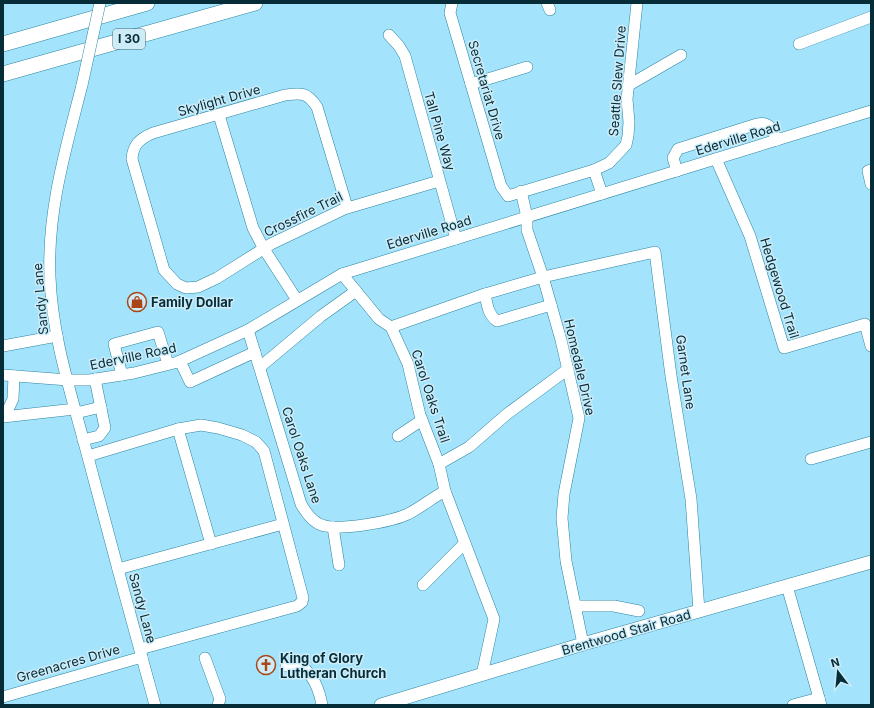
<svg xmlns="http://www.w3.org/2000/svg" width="874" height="708" viewBox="0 0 874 708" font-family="Inter,sans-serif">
	<rect width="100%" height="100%" fill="#a3e4fc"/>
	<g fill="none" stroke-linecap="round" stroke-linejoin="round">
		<!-- minor casing -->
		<g stroke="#2c84a0" stroke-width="12">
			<g id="minor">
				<polyline points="452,3 450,13 501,186 508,196 594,170 609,163 626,145 628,136 629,122 627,99 637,3"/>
				<polyline points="547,3 550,10"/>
				<polyline points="389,35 399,46 405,56 456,239"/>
				<polyline points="799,44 871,17"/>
				<polyline points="471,84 527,67"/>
				<path d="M82,85C66,148 47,211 50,277C52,335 70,390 85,446C108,532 131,619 155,705"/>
				<polyline points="629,85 681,55"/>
				<polyline points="219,115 253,228 264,249 297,300"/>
				<polyline points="716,159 750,236 784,348 865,324 871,346"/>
				<polyline points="594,170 602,194"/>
				<polyline points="871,170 868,171 871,184"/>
				<path d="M677,171L673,158L678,149L757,124C770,121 772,130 777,140"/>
				<polyline points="521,191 527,217 527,230 543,277 561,340 579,418 564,494 562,518 566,561 583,644"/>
				<path d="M347,207L317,107C307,92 302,93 285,95L153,133C139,139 133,145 132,159L164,270L177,284L186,288L198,287L217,278L271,244L344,209L439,181"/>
				<polyline points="342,274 379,319 391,327 408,364 420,415 439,464 445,491 494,619 482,675"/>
				<path d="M485,294C487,304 488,315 497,321L551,305"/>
				<polyline points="391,327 485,294 543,277 655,252 671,376 691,499 699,611"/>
				<path d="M248,330L301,504C306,513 314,524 325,526C343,530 391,522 408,514C420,508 432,498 445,491"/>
				<polyline points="3,346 57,336"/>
				<polyline points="180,361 190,382 255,352"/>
				<polyline points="260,367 321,316 356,291"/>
				<polyline points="3,375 68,380 90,380 134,373 178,362 248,330 342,274 871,111"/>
				<polyline points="122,375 114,344 158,332 168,364"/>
				<polyline points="76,413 101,407"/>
				<polyline points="5,416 13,399 14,376"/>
				<polyline points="3,417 75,409"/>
				<polyline points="178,429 211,544"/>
				<polyline points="398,436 422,420"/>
				<polyline points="83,440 99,436 105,428 95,379"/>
				<polyline points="88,456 178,429 201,425 218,428 242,435 256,442 264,451 303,598 302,602 297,606 140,649"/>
				<polyline points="811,459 871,442"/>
				<polyline points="439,464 469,447 507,414 568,369"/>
				<polyline points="333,527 339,565"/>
				<polyline points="118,569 283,524"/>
				<polyline points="423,585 465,543"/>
				<polyline points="787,586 821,705"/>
				<polyline points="575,606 614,606 639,611"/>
				<polyline points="205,658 220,699 218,705"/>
				<path d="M286,666H302C314,677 319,689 322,705"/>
				<polyline points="3,697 142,657"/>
				<polyline points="793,705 819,698"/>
			</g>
		</g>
		<!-- major casing -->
		<g stroke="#2c84a0" stroke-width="14">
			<polyline id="major" points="381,705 583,644 871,562"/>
		</g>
		<!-- highway casing -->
		<g stroke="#2c84a0" stroke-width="16">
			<g id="highway">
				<polyline points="3,44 147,3"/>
				<polyline points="3,74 255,3"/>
			</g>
		</g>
		<!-- minor -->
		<use href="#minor" stroke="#fff" stroke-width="11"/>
		<!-- major -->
		<use href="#major" stroke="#fff" stroke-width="13"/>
		<!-- highway -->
		<use href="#highway" stroke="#fff" stroke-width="15"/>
		<!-- minor-bridge casing -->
		<g stroke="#2c84a0" stroke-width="12" stroke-linecap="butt">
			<polyline id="minor-bridge" points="82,85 100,3"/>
		</g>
		<!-- minor-bridge -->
		<use href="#minor-bridge" stroke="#fff" stroke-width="11"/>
	</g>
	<!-- icons -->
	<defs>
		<g id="shop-ring" transform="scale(1)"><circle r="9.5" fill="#cdecf8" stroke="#aa4615" stroke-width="1.5"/><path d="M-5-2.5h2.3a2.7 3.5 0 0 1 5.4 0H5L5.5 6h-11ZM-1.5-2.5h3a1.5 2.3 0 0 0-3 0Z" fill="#aa4615"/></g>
		<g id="church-ring" transform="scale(1)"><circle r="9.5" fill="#cdecf8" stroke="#aa4615" stroke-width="1.5"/><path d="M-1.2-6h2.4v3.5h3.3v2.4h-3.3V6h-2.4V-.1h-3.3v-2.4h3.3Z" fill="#aa4615"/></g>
	</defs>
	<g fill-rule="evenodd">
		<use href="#shop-ring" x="137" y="302"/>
		<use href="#church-ring" x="266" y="665"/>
	</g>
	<g text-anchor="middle" stroke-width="3" stroke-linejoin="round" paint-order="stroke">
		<!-- shield labels -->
		<rect fill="#cdecf8" stroke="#426671" stroke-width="1" x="113" y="29" width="32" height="20" rx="3"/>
		<g font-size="12" font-weight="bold" fill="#062c37">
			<text x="129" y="43">I 30</text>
		</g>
		<!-- street labels -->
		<g font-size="13" fill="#062c37" stroke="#cdecf8">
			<text transform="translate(617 81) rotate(-86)" y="5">Seattle Slew Drive</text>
			<text transform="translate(487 90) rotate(74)" y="5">Secretariat Drive</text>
			<text transform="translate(219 100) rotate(-16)" y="5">Skylight Drive</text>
			<text transform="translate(440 131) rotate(74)" y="5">Tall Pine Way</text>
			<text transform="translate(738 138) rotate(-17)" y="5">Ederville Road</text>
			<text transform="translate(303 214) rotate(-26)" y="5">Crossfire Trail</text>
			<text transform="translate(429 232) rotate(-17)" y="5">Ederville Road</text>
			<text transform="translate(780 288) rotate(73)" y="5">Hedgewood Trail</text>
			<text transform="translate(40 299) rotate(-95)" y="5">Sandy Lane</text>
			<text transform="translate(133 356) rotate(-12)" y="5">Ederville Road</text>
			<text transform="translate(580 367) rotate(77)" y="5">Homedale Drive</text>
			<text transform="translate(686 372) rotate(82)" y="5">Garnet Lane</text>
			<text transform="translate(431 396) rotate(72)" y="5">Carol Oaks Trail</text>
			<text transform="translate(302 455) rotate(72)" y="5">Carol Oaks Lane</text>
			<text transform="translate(143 608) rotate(75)" y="5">Sandy Lane</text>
			<text transform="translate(626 632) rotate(-16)" y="5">Brentwood Stair Road</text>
			<text transform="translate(68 663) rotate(-16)" y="5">Greenacres Drive</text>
		</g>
		<!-- poi labels -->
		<g font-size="13" font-weight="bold" fill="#062c37" stroke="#cdecf8" text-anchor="start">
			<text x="151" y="307">Family Dollar</text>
			<text x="280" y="663">King of Glory<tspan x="280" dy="15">Lutheran Church</tspan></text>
		</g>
	</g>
	<!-- border -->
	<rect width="874" height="708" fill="none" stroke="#062c37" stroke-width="8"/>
	<!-- north arrow -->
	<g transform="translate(838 672) rotate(344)" stroke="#cdecf8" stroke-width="3" paint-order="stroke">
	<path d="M0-3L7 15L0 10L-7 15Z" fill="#062c37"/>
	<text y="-6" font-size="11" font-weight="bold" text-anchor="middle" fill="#062c37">N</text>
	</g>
</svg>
